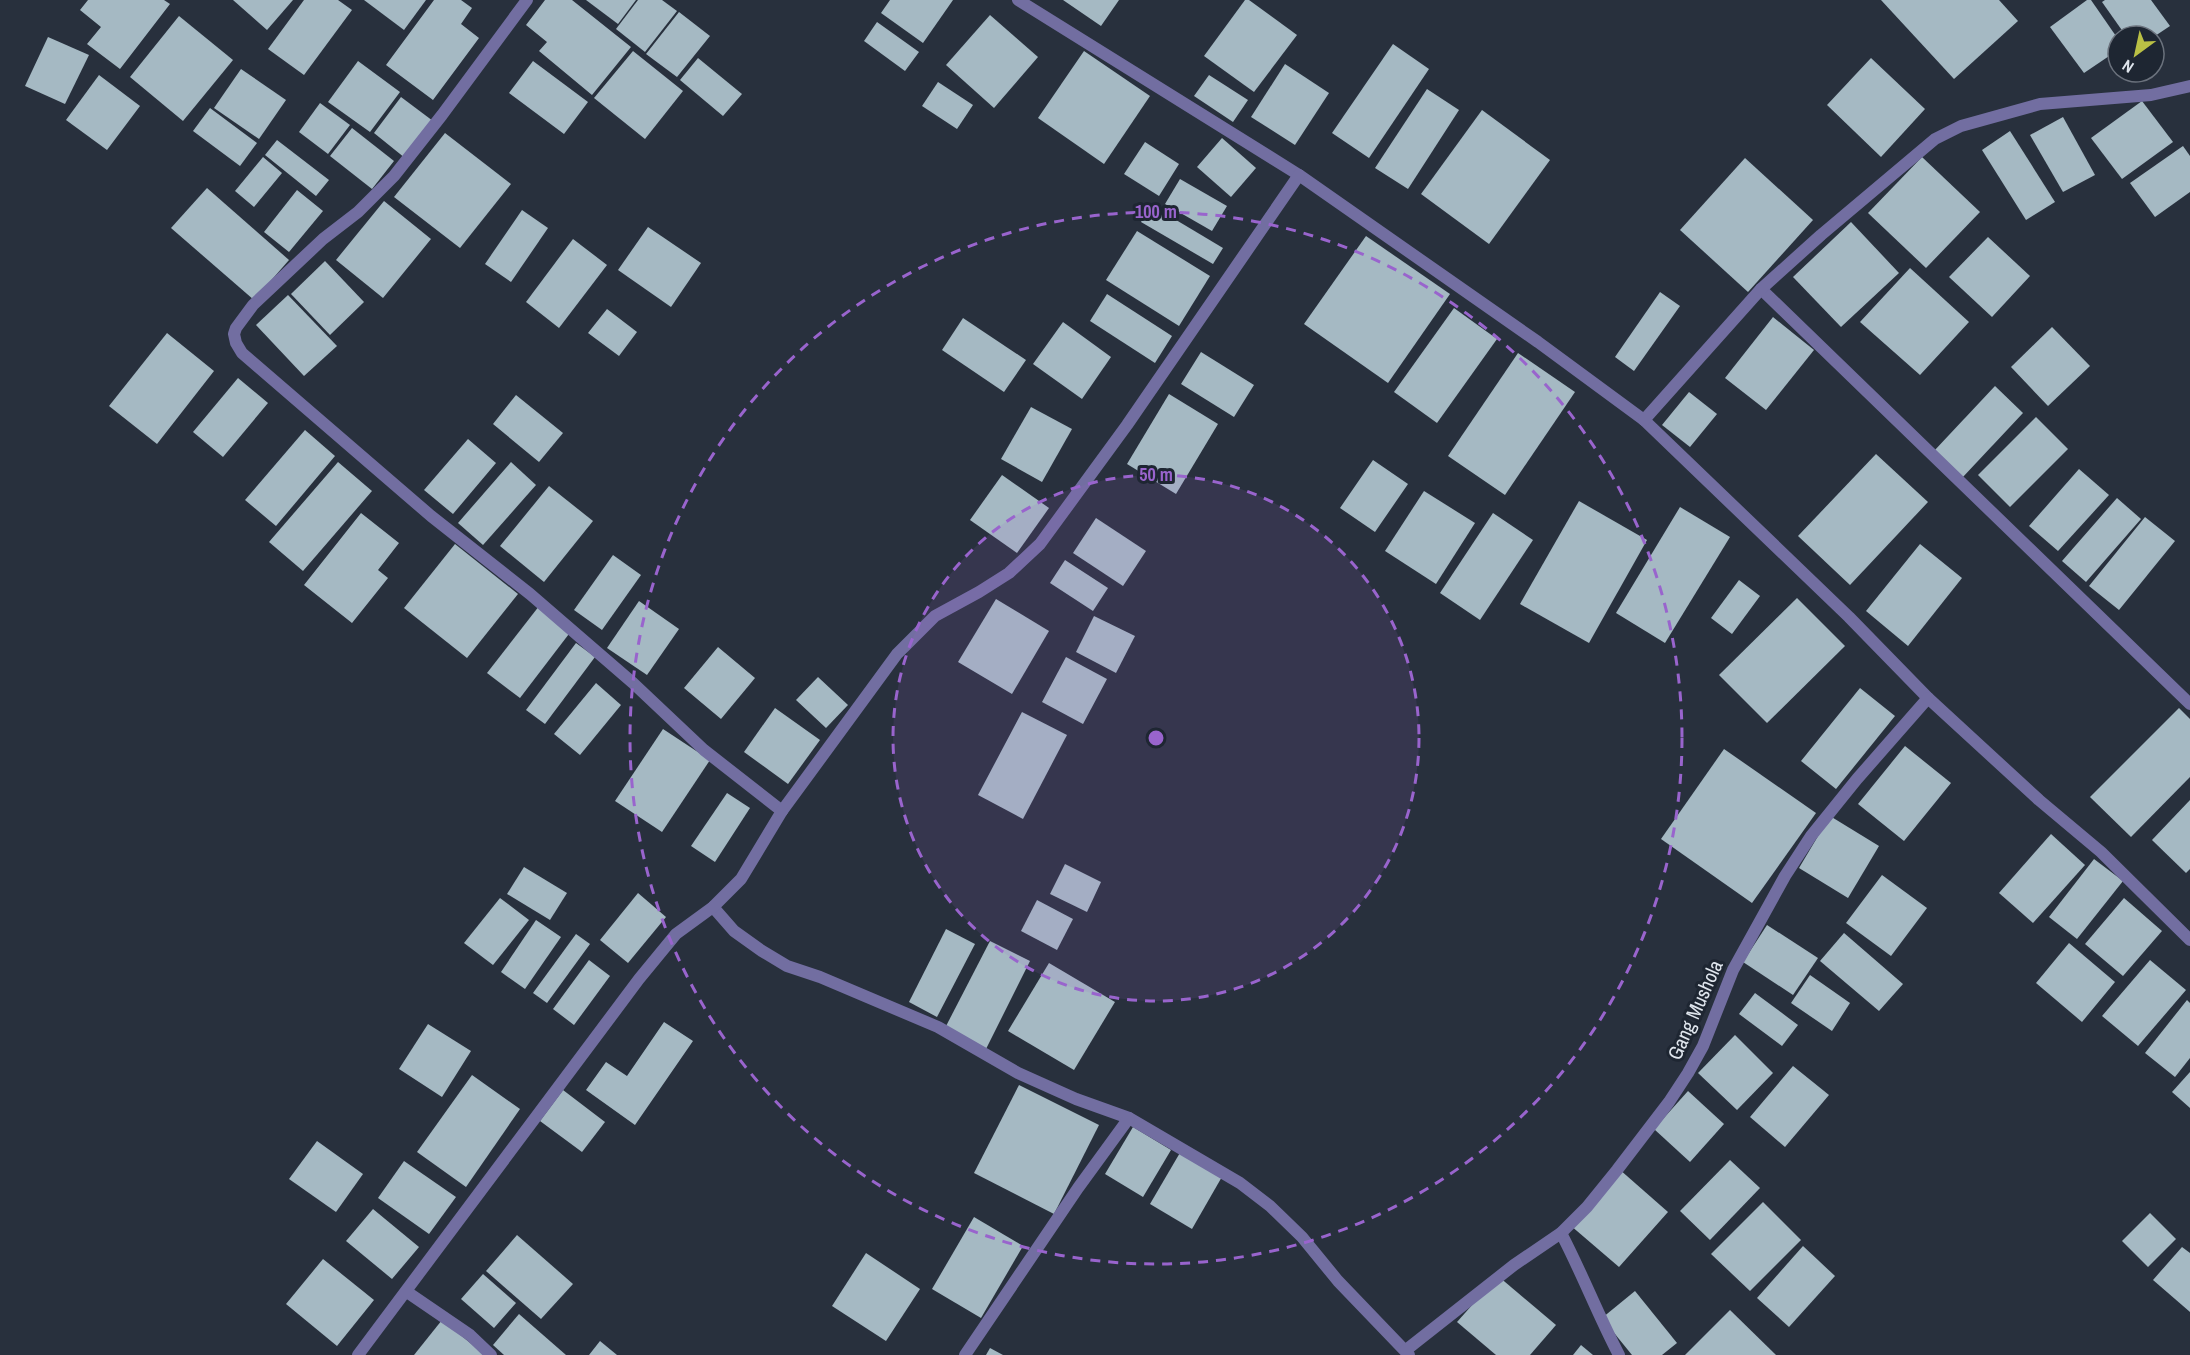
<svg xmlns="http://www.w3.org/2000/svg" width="2190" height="1355" viewBox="0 0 2190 1355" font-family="'Archivo Narrow',sans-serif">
	<rect width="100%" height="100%" fill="#28303d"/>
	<!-- building -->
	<g fill="#a5b9c3">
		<polygon points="88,0 164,0 170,4 120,69 87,44 101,27 80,10"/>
		<polygon points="233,0 293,0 267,30"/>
		<polygon points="304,0 338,0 352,10 304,75 268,49"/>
		<polygon points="364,0 426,0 404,30"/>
		<polygon points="434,0 461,0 472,8 461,24 479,38 433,100 386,65"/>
		<polygon points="545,0 572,0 631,47 592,95 539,51 547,42 526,25"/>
		<polygon points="586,0 636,0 618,24"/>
		<polygon points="638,0 662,0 677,11 645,52 616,29"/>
		<polygon points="890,0 953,0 923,43 881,13"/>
		<polygon points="1063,0 1119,0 1101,26"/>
		<polygon points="1245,0 1249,0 1297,35 1254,92 1204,56"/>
		<polygon points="1881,0 1999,0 2018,21 1954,79"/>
		<polygon points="2087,0 2091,0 2118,39 2118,50 2084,73 2050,27"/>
		<polygon points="2105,0 2151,0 2170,26 2155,36 2126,36 2102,2"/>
		<polygon points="679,12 710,36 677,77 646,54"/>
		<polygon points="990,15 1038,57 994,108 946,65"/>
		<polygon points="179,16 233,60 183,121 130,77"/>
		<polygon points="877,22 919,52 905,71 864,41"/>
		<polygon points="48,37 89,55 65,104 25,86"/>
		<polygon points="1393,44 1429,69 1369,158 1332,133"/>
		<polygon points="633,51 683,91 645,139 594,98"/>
		<polygon points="1084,51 1150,96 1104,164 1038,118"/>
		<polygon points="698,58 742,94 723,116 680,80"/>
		<polygon points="1871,58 1925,109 1881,157 1827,105"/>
		<polygon points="358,61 400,92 370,132 328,102"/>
		<polygon points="533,61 588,102 564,134 509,93"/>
		<polygon points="1285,64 1329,93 1295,145 1251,117"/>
		<polygon points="241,69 286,100 259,139 214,108"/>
		<polygon points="99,75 140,106 107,150 66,120"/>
		<polygon points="1209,75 1248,100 1233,122 1194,96"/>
		<polygon points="938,82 973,105 957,129 922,106"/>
		<polygon points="1427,89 1459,110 1408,189 1375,168"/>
		<polygon points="401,97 433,121 405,158 374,133"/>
		<polygon points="2142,101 2173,142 2122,179 2091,138"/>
		<polygon points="320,103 350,125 328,154 299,132"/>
		<polygon points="210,108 257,143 240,166 193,131"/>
		<polygon points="1482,110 1550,160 1489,244 1421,194"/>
		<polygon points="2063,117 2095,175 2063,192 2030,135"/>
		<polygon points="352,128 394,161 372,189 330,156"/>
		<polygon points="2010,131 2055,202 2026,220 1982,150"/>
		<polygon points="445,133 511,184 460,248 394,197"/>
		<polygon points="1222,138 1256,168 1231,197 1197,167"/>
		<polygon points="277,140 329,180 316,196 265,155"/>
		<polygon points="1145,142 1179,164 1159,196 1124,174"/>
		<polygon points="2183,146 2190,156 2190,192 2155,217 2130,183"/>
		<polygon points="263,157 282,173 254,207 235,191"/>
		<polygon points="1922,157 1980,212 1926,268 1868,213"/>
		<polygon points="1745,158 1813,220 1748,292 1680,230"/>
		<polygon points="1180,179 1227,206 1212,231 1165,204"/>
		<polygon points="207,188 289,260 254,300 171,228"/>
		<polygon points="297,190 323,211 289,252 264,232"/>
		<polygon points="384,201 431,239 383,298 336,260"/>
		<polygon points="1151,205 1223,248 1213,264 1141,222"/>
		<polygon points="522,210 548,228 511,282 485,264"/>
		<polygon points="1851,222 1899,273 1841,327 1793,277"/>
		<polygon points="648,227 701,263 671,307 618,270"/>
		<polygon points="1137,231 1210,276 1179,326 1106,280"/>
		<polygon points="1366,236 1450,294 1388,383 1304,324"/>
		<polygon points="1988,237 2030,276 1992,317 1949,277"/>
		<polygon points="573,239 607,265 559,328 526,302"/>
		<polygon points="325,261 364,302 330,335 291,294"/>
		<polygon points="1910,268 1969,322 1920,375 1860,322"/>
		<polygon points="1660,292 1680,306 1634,371 1615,357"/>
		<polygon points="1107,294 1172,336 1155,363 1090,321"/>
		<polygon points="288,295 337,346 304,376 256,325"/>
		<polygon points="1454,308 1497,339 1437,423 1394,392"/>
		<polygon points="607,309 637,332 619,356 588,333"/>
		<polygon points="1773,317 1814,350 1766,410 1725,378"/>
		<polygon points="963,318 1026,360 1004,392 942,350"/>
		<polygon points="1063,322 1111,357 1082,399 1033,364"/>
		<polygon points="2052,327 2090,366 2048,406 2011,367"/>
		<polygon points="167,333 214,371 157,444 109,406"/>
		<polygon points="1201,352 1254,385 1234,417 1181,384"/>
		<polygon points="1518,353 1575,392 1505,495 1448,456"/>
		<polygon points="238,378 268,403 223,457 193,432"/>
		<polygon points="1995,386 2023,413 1962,478 1934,451"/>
		<polygon points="1689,392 1717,414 1690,447 1662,425"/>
		<polygon points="1169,394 1218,424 1176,494 1127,464"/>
		<polygon points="516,395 563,433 539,462 493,424"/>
		<polygon points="1031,407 1072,429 1042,482 1001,459"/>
		<polygon points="2036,417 2068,449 2010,507 1978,475"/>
		<polygon points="305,430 335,456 276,526 245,500"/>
		<polygon points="468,439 496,463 453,514 424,490"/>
		<polygon points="1876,454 1928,502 1850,585 1798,536"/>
		<polygon points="1373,460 1408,484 1375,532 1340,508"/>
		<polygon points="338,462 372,491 303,571 269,542"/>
		<polygon points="511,462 536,485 483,545 458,523"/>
		<polygon points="2079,469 2109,495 2058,551 2029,526"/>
		<polygon points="1002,475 1049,508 1017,553 970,520"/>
		<polygon points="549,486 593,521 544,582 500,546"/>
		<polygon points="1424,491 1475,523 1436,584 1385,551"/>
		<polygon points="2117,498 2141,519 2086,582 2062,561"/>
		<polygon points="1579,501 1647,540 1589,643 1520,604"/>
		<polygon points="1680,507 1730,537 1665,643 1616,613"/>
		<polygon points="361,513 399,543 378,570 388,578 352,623 304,585"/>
		<polygon points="1493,513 1533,540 1480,620 1440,593"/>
		<polygon points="2145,517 2175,541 2119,610 2089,586"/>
		<polygon points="1096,518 1146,551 1123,586 1073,553"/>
		<polygon points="455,544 518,594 467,658 404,608"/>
		<polygon points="1920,544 1962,578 1908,646 1866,611"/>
		<polygon points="613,555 641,575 602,630 574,610"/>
		<polygon points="1065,560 1108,588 1093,611 1050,583"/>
		<polygon points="1739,580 1760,596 1732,634 1711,618"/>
		<polygon points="1797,598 1845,646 1767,723 1719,675"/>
		<polygon points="996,599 1049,631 1012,694 958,662"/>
		<polygon points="543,601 575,626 520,698 487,673"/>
		<polygon points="639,601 679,629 647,675 607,648"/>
		<polygon points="1094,616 1135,636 1116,673 1076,652"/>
		<polygon points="576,643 595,657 545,724 526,710"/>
		<polygon points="718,647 755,678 721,719 684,688"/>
		<polygon points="1066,657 1107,679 1083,724 1042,702"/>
		<polygon points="818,677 848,705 826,728 796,700"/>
		<polygon points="596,683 621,705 580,755 554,734"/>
		<polygon points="1860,688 1895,716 1836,789 1801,761"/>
		<polygon points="775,708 820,740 788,784 744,752"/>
		<polygon points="2179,708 2190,719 2190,777 2131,837 2090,797"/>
		<polygon points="1022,712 1067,735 1023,819 978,795"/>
		<polygon points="663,729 710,760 662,832 615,801"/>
		<polygon points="1905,746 1951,783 1904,841 1858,804"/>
		<polygon points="1724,749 1816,813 1752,903 1661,839"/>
		<polygon points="727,793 750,808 715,862 691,846"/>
		<polygon points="2190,800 2190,869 2186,873 2152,840"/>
		<polygon points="1830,816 1879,846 1848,898 1799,868"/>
		<polygon points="2051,834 2085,865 2033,923 1999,893"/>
		<polygon points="2094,859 2123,881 2077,939 2049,917"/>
		<polygon points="1065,864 1101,882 1087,912 1050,894"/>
		<polygon points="524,867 567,893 550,920 507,894"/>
		<polygon points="1882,875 1927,908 1891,956 1846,923"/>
		<polygon points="638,893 666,917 628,963 600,940"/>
		<polygon points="500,898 529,920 493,965 464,943"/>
		<polygon points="2124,898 2162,931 2123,976 2085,944"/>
		<polygon points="1037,900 1073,919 1057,950 1021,931"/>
		<polygon points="536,920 561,937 525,989 501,972"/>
		<polygon points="1767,925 1818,958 1793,995 1743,962"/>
		<polygon points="946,929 975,944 937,1017 909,1002"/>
		<polygon points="1844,933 1903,984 1879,1011 1820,961"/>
		<polygon points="576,934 590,944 547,1003 533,993"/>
		<polygon points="990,941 1030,961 985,1051 944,1030"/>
		<polygon points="2069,943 2115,982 2082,1022 2036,983"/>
		<polygon points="589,960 610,976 574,1025 553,1009"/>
		<polygon points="2150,960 2186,990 2138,1046 2102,1016"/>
		<polygon points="1049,963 1115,1002 1074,1070 1008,1031"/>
		<polygon points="1810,975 1850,1003 1832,1031 1791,1003"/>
		<polygon points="1755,993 1798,1025 1782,1046 1739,1014"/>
		<polygon points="2187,1000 2190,1003 2190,1058 2175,1077 2145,1053"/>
		<polygon points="664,1022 693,1041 635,1125 586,1090 606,1062 627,1076"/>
		<polygon points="428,1024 471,1051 442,1097 399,1069"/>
		<polygon points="1735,1035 1773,1073 1737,1110 1698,1073"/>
		<polygon points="1793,1066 1829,1095 1785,1147 1750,1117"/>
		<polygon points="2190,1072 2190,1108 2172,1092"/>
		<polygon points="472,1075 520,1109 466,1187 417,1152"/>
		<polygon points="1019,1085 1099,1125 1054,1214 974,1173"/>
		<polygon points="563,1090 605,1122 582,1152 540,1121"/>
		<polygon points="1688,1091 1724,1124 1690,1162 1654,1129"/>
		<polygon points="1133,1127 1171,1150 1143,1197 1105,1174"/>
		<polygon points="317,1141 363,1174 336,1212 289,1179"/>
		<polygon points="1181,1151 1223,1175 1192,1229 1150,1204"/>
		<polygon points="1730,1160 1760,1188 1710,1240 1680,1211"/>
		<polygon points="404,1161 456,1197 429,1234 378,1198"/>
		<polygon points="1619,1169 1668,1212 1619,1267 1570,1225"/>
		<polygon points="1763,1202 1801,1240 1750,1291 1711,1254"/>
		<polygon points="373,1209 419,1247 392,1279 346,1241"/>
		<polygon points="2150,1213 2176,1239 2148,1267 2122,1241"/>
		<polygon points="974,1217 1023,1246 981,1318 932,1289"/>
		<polygon points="517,1235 573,1284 541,1319 486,1271"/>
		<polygon points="1803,1246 1835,1276 1789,1327 1757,1298"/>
		<polygon points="2182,1247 2190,1253 2190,1312 2153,1280"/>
		<polygon points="866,1253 920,1289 886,1341 832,1306"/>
		<polygon points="323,1259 374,1300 337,1346 286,1304"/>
		<polygon points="483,1274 516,1303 494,1328 461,1299"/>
		<polygon points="1498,1276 1556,1325 1530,1355 1496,1355 1457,1322"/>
		<polygon points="1635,1291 1677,1343 1662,1355 1632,1355 1602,1318"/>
		<polygon points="1730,1310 1776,1355 1685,1355"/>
		<polygon points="519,1314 566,1355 504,1355 493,1345"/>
		<polygon points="442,1320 485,1355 414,1355"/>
		<polygon points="600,1341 617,1355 589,1355"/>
		<polygon points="1581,1345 1593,1355 1573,1355"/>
		<polygon points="990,1348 1003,1355 986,1355"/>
	</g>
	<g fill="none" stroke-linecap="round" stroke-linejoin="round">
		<!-- minor -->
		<g stroke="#726ea1" stroke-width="12">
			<polyline points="527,0 442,115 394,176 358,212 323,239 253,305 236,328 234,334 236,343 242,353 431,516 530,594 633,683 704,750 782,811"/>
			<polyline points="1018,0 1299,175 1538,342 1644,420 1849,617 1928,698 2039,800 2101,852 2190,940"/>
			<polyline points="1761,289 2190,704"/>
			<polyline points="1644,420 1761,289 1821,235 1935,139 1961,126 2040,104 2151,95 2190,86"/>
			<polyline points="713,907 734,931 762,951 787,966 820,977 938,1027 1018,1073 1076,1099 1129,1118 1240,1183 1270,1206 1302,1237 1338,1281 1409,1355"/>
			<path d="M1561,1233C1582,1273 1598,1315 1619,1355"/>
			<polyline points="407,1292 470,1335 491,1355"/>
			<polyline points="1406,1350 1514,1265 1561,1233 1587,1207 1617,1170 1669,1102 1688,1073 1703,1046 1733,970 1785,876 1811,836 1857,779 1928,698"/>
			<polyline points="358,1355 639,979 676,934 713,907 741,879 782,811 897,654 935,616 979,592 1009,573 1040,544 1127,425 1299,175"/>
			<polyline points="965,1355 1078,1188 1129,1118"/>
		</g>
	</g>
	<!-- distance rings -->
	<circle cx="1156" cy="738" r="263" fill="#9964cd" fill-opacity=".12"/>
	<g fill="none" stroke="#9964cd" stroke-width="3" stroke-dasharray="10 8">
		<circle cx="1156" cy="738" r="263"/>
		<circle cx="1156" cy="738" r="526"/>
	</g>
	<g text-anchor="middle" stroke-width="6" stroke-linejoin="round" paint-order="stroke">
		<!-- street labels -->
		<g font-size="20" fill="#dfe5ed" stroke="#1e2632">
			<text transform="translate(1695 1010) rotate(-66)" y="7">Gang Mushola</text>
		</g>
	</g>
	<circle cx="1156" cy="738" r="9" fill="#9964cd" stroke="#1e2632" stroke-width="3"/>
	<g font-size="18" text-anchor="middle" font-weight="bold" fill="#9964cd" stroke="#1e2632" stroke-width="6" stroke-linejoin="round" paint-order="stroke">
		<text x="1156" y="218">100 m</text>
		<text x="1156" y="481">50 m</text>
	</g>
	<!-- north arrow -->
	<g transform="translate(2136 54) rotate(213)"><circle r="28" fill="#1e2632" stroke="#6b727d" stroke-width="1.5"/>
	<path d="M0-4.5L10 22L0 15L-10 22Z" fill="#bac045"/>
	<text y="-9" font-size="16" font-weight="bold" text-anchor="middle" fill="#dfe5ed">N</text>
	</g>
</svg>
